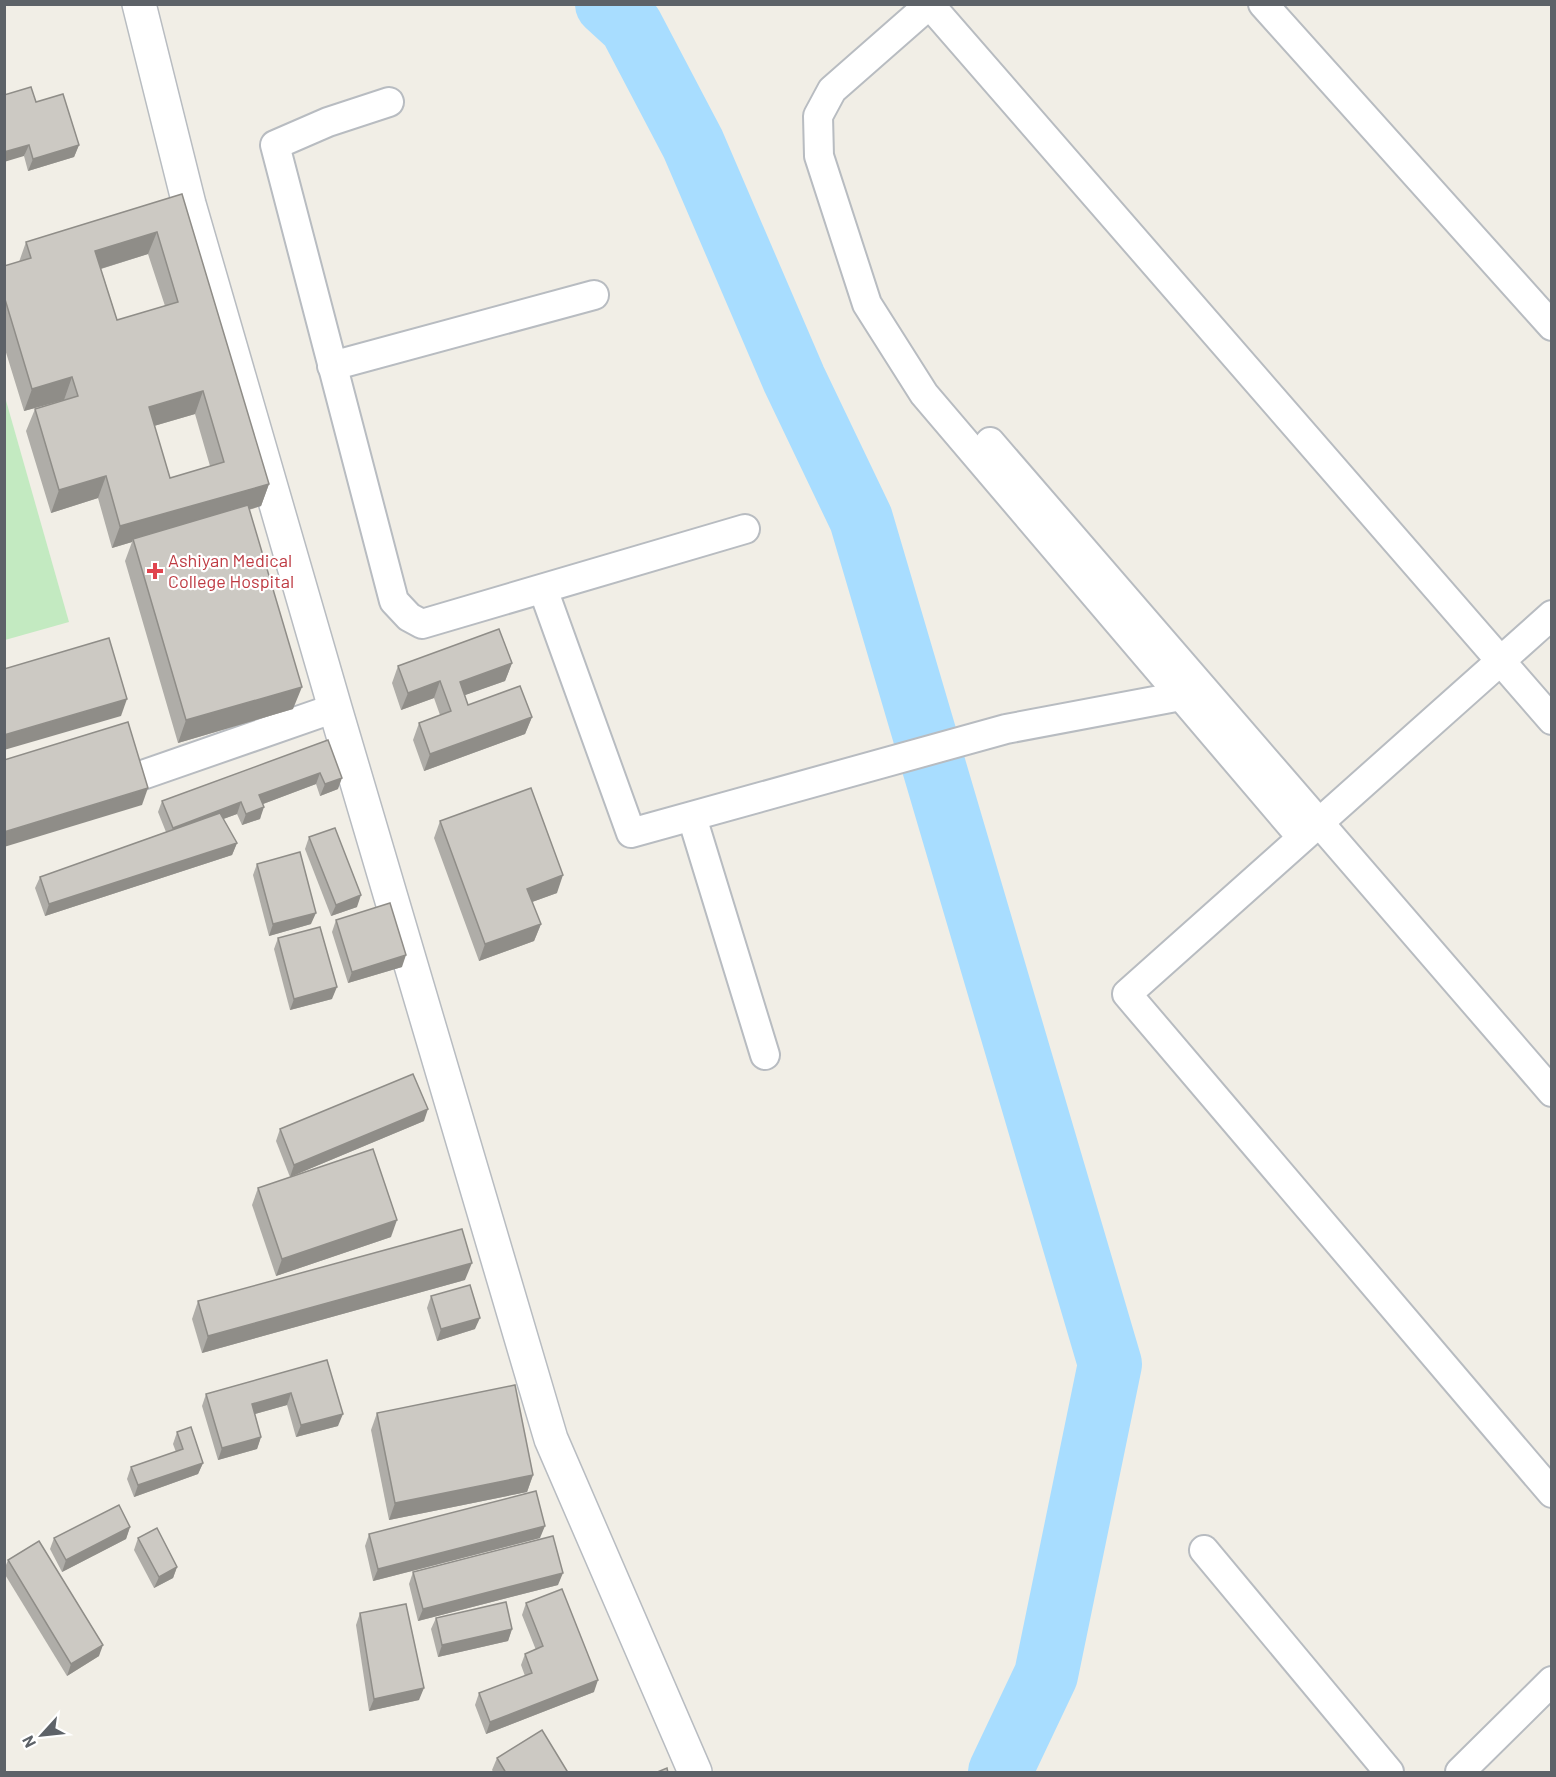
<svg xmlns="http://www.w3.org/2000/svg" width="1556" height="1777" viewBox="0 0 1556 1777" font-family="Barlow,sans-serif">
	<rect width="100%" height="100%" fill="#f1eee6"/>
	<!-- green -->
	<polygon fill="#c3eac1" points="5,397 69,622 5,640 4,640"/>
	<g fill="none" stroke-linecap="round" stroke-linejoin="round">
		<!-- river -->
		<polyline stroke="#a8ddff" stroke-width="64" points="607,4 631,26 693,144 794,379 861,519 1110,1364 1046,1675 1000,1772"/>
		<!-- minor casing -->
		<g stroke="#b8bcc1" stroke-width="32">
			<g id="minor">
				<polyline points="930,4 832,90 818,116 819,156 867,304 924,394 1297,832"/>
				<polyline points="1263,4 1552,326"/>
				<polyline points="930,5 1552,720"/>
				<polyline points="389,102 328,122 275,145 394,601 409,617 422,624 745,529"/>
				<polyline points="332,366 594,295"/>
				<polyline points="990,442 1552,1092"/>
				<polyline points="543,589 631,833 1006,729 1197,693"/>
				<polyline points="1552,615 1127,994 1552,1493"/>
				<polyline points="108,787 335,708"/>
				<polyline points="692,817 765,1055"/>
				<polyline points="1204,1550 1389,1772"/>
				<polyline points="1460,1772 1552,1681"/>
			</g>
		</g>
		<!-- tertiary casing -->
		<g stroke="#b8bcc1" stroke-width="36">
			<polyline id="tertiary" points="139,4 189,204 335,708 551,1439 695,1772"/>
		</g>
		<!-- minor -->
		<use href="#minor" stroke="#fff" stroke-width="28"/>
		<!-- tertiary -->
		<use href="#tertiary" stroke="#fff" stroke-width="33"/>
	</g>
	<!-- wall -->
	<g fill="#afada8" fill-rule="evenodd">
		<polygon points="36,102 79,145 74,157 28,171 24,156"/>
		<path d="M182,194L269,484L261,506L249,510L293,709L178,743L125,561L132,542L112,548L98,498L51,513L26,431L35,409L64,400L24,411L4,346V266L19,262L26,242ZM148,254L165,306L117,320L101,269ZM195,414L210,466L170,478L154,426Z"/>
		<polygon points="512,663 505,681 465,695 468,705 532,717 525,734 424,771 413,740 419,723 440,715 434,698 401,710 392,683 398,666"/>
		<polygon points="328,740 338,789 320,796 316,784 263,804 260,819 242,825 237,814 223,819 237,843 232,855 45,916 35,888 40,877 166,832 158,812 162,801"/>
		<polygon points="440,821 557,893 532,902 541,924 534,941 479,961 434,838"/>
		<polygon points="309,837 357,907 331,916 305,849"/>
		<polygon points="257,864 311,924 269,936 253,875"/>
		<polygon points="336,920 402,967 348,983 332,932"/>
		<polygon points="278,938 332,999 290,1010 274,949"/>
		<polygon points="424,1121 290,1177 276,1141 280,1129"/>
		<polygon points="258,1188 391,1237 276,1276 252,1205"/>
		<polygon points="465,1280 202,1353 192,1319 198,1301"/>
		<polygon points="431,1296 475,1329 437,1341 427,1308"/>
		<polygon points="327,1360 338,1426 296,1437 287,1405 255,1414 261,1437 257,1449 218,1460 202,1406 206,1394"/>
		<polygon points="377,1413 533,1475 527,1492 389,1520 371,1430"/>
		<polygon points="177,1432 203,1463 198,1474 134,1497 127,1479 131,1467 176,1452 173,1444"/>
		<polygon points="130,1527 126,1539 62,1572 50,1549 54,1538"/>
		<polygon points="369,1534 540,1538 373,1581 365,1546"/>
		<polygon points="138,1538 177,1567 173,1578 154,1588 134,1550"/>
		<polygon points="8,1560 99,1656 67,1676 4,1573 4,1570"/>
		<polygon points="413,1572 558,1585 418,1621 409,1584"/>
		<polygon points="526,1603 594,1692 486,1734 475,1705 479,1693 525,1676 521,1665 525,1654 536,1650 522,1615"/>
		<polygon points="360,1613 419,1700 369,1711 356,1625"/>
		<polygon points="436,1618 512,1629 508,1641 438,1657 431,1629"/>
		<polygon points="497,1758 567,1773 494,1773 492,1770"/>
	</g>
	<!-- shaded-wall -->
	<g fill="#8f8d88">
		<polygon points="29,145 24,156 4,162 4,152"/>
		<polygon points="79,145 74,157 28,171 33,159"/>
		<polygon points="157,232 148,254 87,273 95,251"/>
		<polygon points="72,377 64,400 24,411 32,389"/>
		<polygon points="203,391 195,414 140,430 149,407"/>
		<polygon points="106,476 98,498 51,513 59,490"/>
		<polygon points="269,484 261,506 134,542 133,539 132,542 112,548 120,526"/>
		<polygon points="512,663 505,681 454,699 460,682"/>
		<polygon points="440,681 434,698 401,710 408,693"/>
		<polygon points="302,687 293,709 178,743 186,720"/>
		<polygon points="127,699 121,716 4,750 4,735"/>
		<polygon points="532,717 525,734 424,771 430,754"/>
		<polygon points="320,773 316,784 255,807 259,795"/>
		<polygon points="342,778 338,789 320,796 325,784"/>
		<polygon points="148,788 142,805 4,847 4,832"/>
		<polygon points="241,802 237,814 169,839 173,828"/>
		<polygon points="264,807 260,819 242,825 246,814"/>
		<polygon points="237,843 232,855 45,916 49,904"/>
		<polygon points="563,875 557,893 521,906 527,889"/>
		<polygon points="361,895 357,907 331,916 336,905"/>
		<polygon points="316,913 311,924 269,936 273,924"/>
		<polygon points="541,924 534,941 479,961 485,944"/>
		<polygon points="406,955 402,967 348,983 352,972"/>
		<polygon points="337,987 332,999 290,1010 294,999"/>
		<polygon points="428,1109 424,1121 290,1177 294,1165"/>
		<polygon points="397,1220 391,1237 276,1276 282,1259"/>
		<polygon points="472,1263 465,1280 202,1353 208,1336"/>
		<polygon points="480,1318 475,1329 437,1341 441,1329"/>
		<polygon points="291,1393 287,1405 248,1416 252,1404"/>
		<polygon points="343,1414 338,1426 296,1437 301,1425"/>
		<polygon points="261,1437 257,1449 218,1460 222,1448"/>
		<polygon points="203,1463 198,1474 134,1497 138,1485"/>
		<polygon points="533,1475 527,1492 389,1520 395,1503"/>
		<polygon points="545,1526 540,1538 373,1581 378,1569"/>
		<polygon points="130,1527 126,1539 62,1572 66,1560"/>
		<polygon points="177,1567 173,1578 154,1588 159,1577"/>
		<polygon points="563,1573 558,1585 418,1621 423,1609"/>
		<polygon points="512,1629 508,1641 438,1657 442,1645"/>
		<polygon points="103,1645 99,1656 67,1676 71,1664"/>
		<polygon points="598,1680 594,1692 486,1734 490,1722"/>
		<polygon points="424,1688 419,1700 369,1711 374,1699"/>
	</g>
	<!-- building -->
	<g fill="#ccc9c3" stroke="#8f8d88" stroke-width="1.5" fill-rule="evenodd">
		<polygon points="31,87 36,102 63,94 79,145 33,159 29,145 4,152 4,95"/>
		<path d="M182,194L269,484L120,526L106,476L59,490L35,409L78,396L72,377L32,389L4,296V266L31,258L26,242ZM157,232L178,302L117,320L95,251ZM203,391L224,462L170,478L149,407Z"/>
		<polygon points="248,505 302,687 186,720 133,539"/>
		<polygon points="499,629 512,663 460,682 468,705 520,686 532,717 430,754 419,723 451,711 440,681 408,693 398,666"/>
		<polygon points="109,638 127,699 4,735 4,669"/>
		<polygon points="128,722 148,788 4,832 4,760"/>
		<polygon points="328,740 342,778 325,784 320,773 259,795 264,807 246,814 241,802 173,828 162,801"/>
		<polygon points="531,788 563,875 527,889 541,924 485,944 440,821"/>
		<polygon points="220,813 237,843 49,904 40,877"/>
		<polygon points="335,828 361,895 336,905 309,837"/>
		<polygon points="300,852 316,913 273,924 257,864"/>
		<polygon points="390,903 406,955 352,972 336,920"/>
		<polygon points="320,927 337,987 294,999 278,938"/>
		<polygon points="413,1074 428,1109 294,1165 280,1129"/>
		<polygon points="373,1149 397,1220 282,1259 258,1188"/>
		<polygon points="462,1229 472,1263 208,1336 198,1301"/>
		<polygon points="470,1285 480,1318 441,1329 431,1296"/>
		<polygon points="327,1360 343,1414 301,1425 291,1393 252,1404 261,1437 222,1448 206,1394"/>
		<polygon points="515,1385 533,1475 395,1503 377,1413"/>
		<polygon points="191,1427 203,1463 138,1485 131,1467 183,1449 177,1432"/>
		<polygon points="536,1491 545,1526 378,1569 369,1534"/>
		<polygon points="119,1505 130,1527 66,1560 54,1538"/>
		<polygon points="157,1528 177,1567 159,1577 138,1538"/>
		<polygon points="553,1536 563,1573 423,1609 413,1572"/>
		<polygon points="39,1541 103,1645 71,1664 8,1560"/>
		<polygon points="562,1589 598,1680 490,1722 479,1693 532,1673 525,1654 543,1646 526,1603"/>
		<polygon points="506,1602 512,1629 442,1645 436,1618"/>
		<polygon points="406,1604 424,1688 374,1699 360,1613"/>
		<polygon points="542,1730 567,1771 565,1773 506,1773 497,1758"/>
		<polygon points="667,1768 668,1773 655,1773"/>
	</g>
	<!-- markers -->
	<path fill="#e0444e" stroke="#fff" stroke-width="2" d="M152 562h6v6h6v6h-6v6h-6v-6h-6v-6h6z"/>
	<g text-anchor="middle" stroke-width="4.5" stroke-linejoin="round" paint-order="stroke">
		<!-- health labels -->
		<g font-size="18" fill="#be3a42" stroke="#fff" text-anchor="start">
			<text x="168" y="567">Ashiyan Medical<tspan x="168" dy="21">College Hospital</tspan></text>
		</g>
	</g>
	<!-- border -->
	<rect width="1556" height="1777" fill="none" stroke="#5d6268" stroke-width="12"/>
	<!-- north arrow -->
	<g transform="translate(42 1735) rotate(243)" stroke="#ffffff" stroke-width="4.5" paint-order="stroke">
	<path d="M0-4.5L10 22L0 15L-10 22Z" fill="#5d6268"/>
	<text y="-9" font-size="16" font-weight="bold" text-anchor="middle" fill="#5d6268">N</text>
	</g>
</svg>
